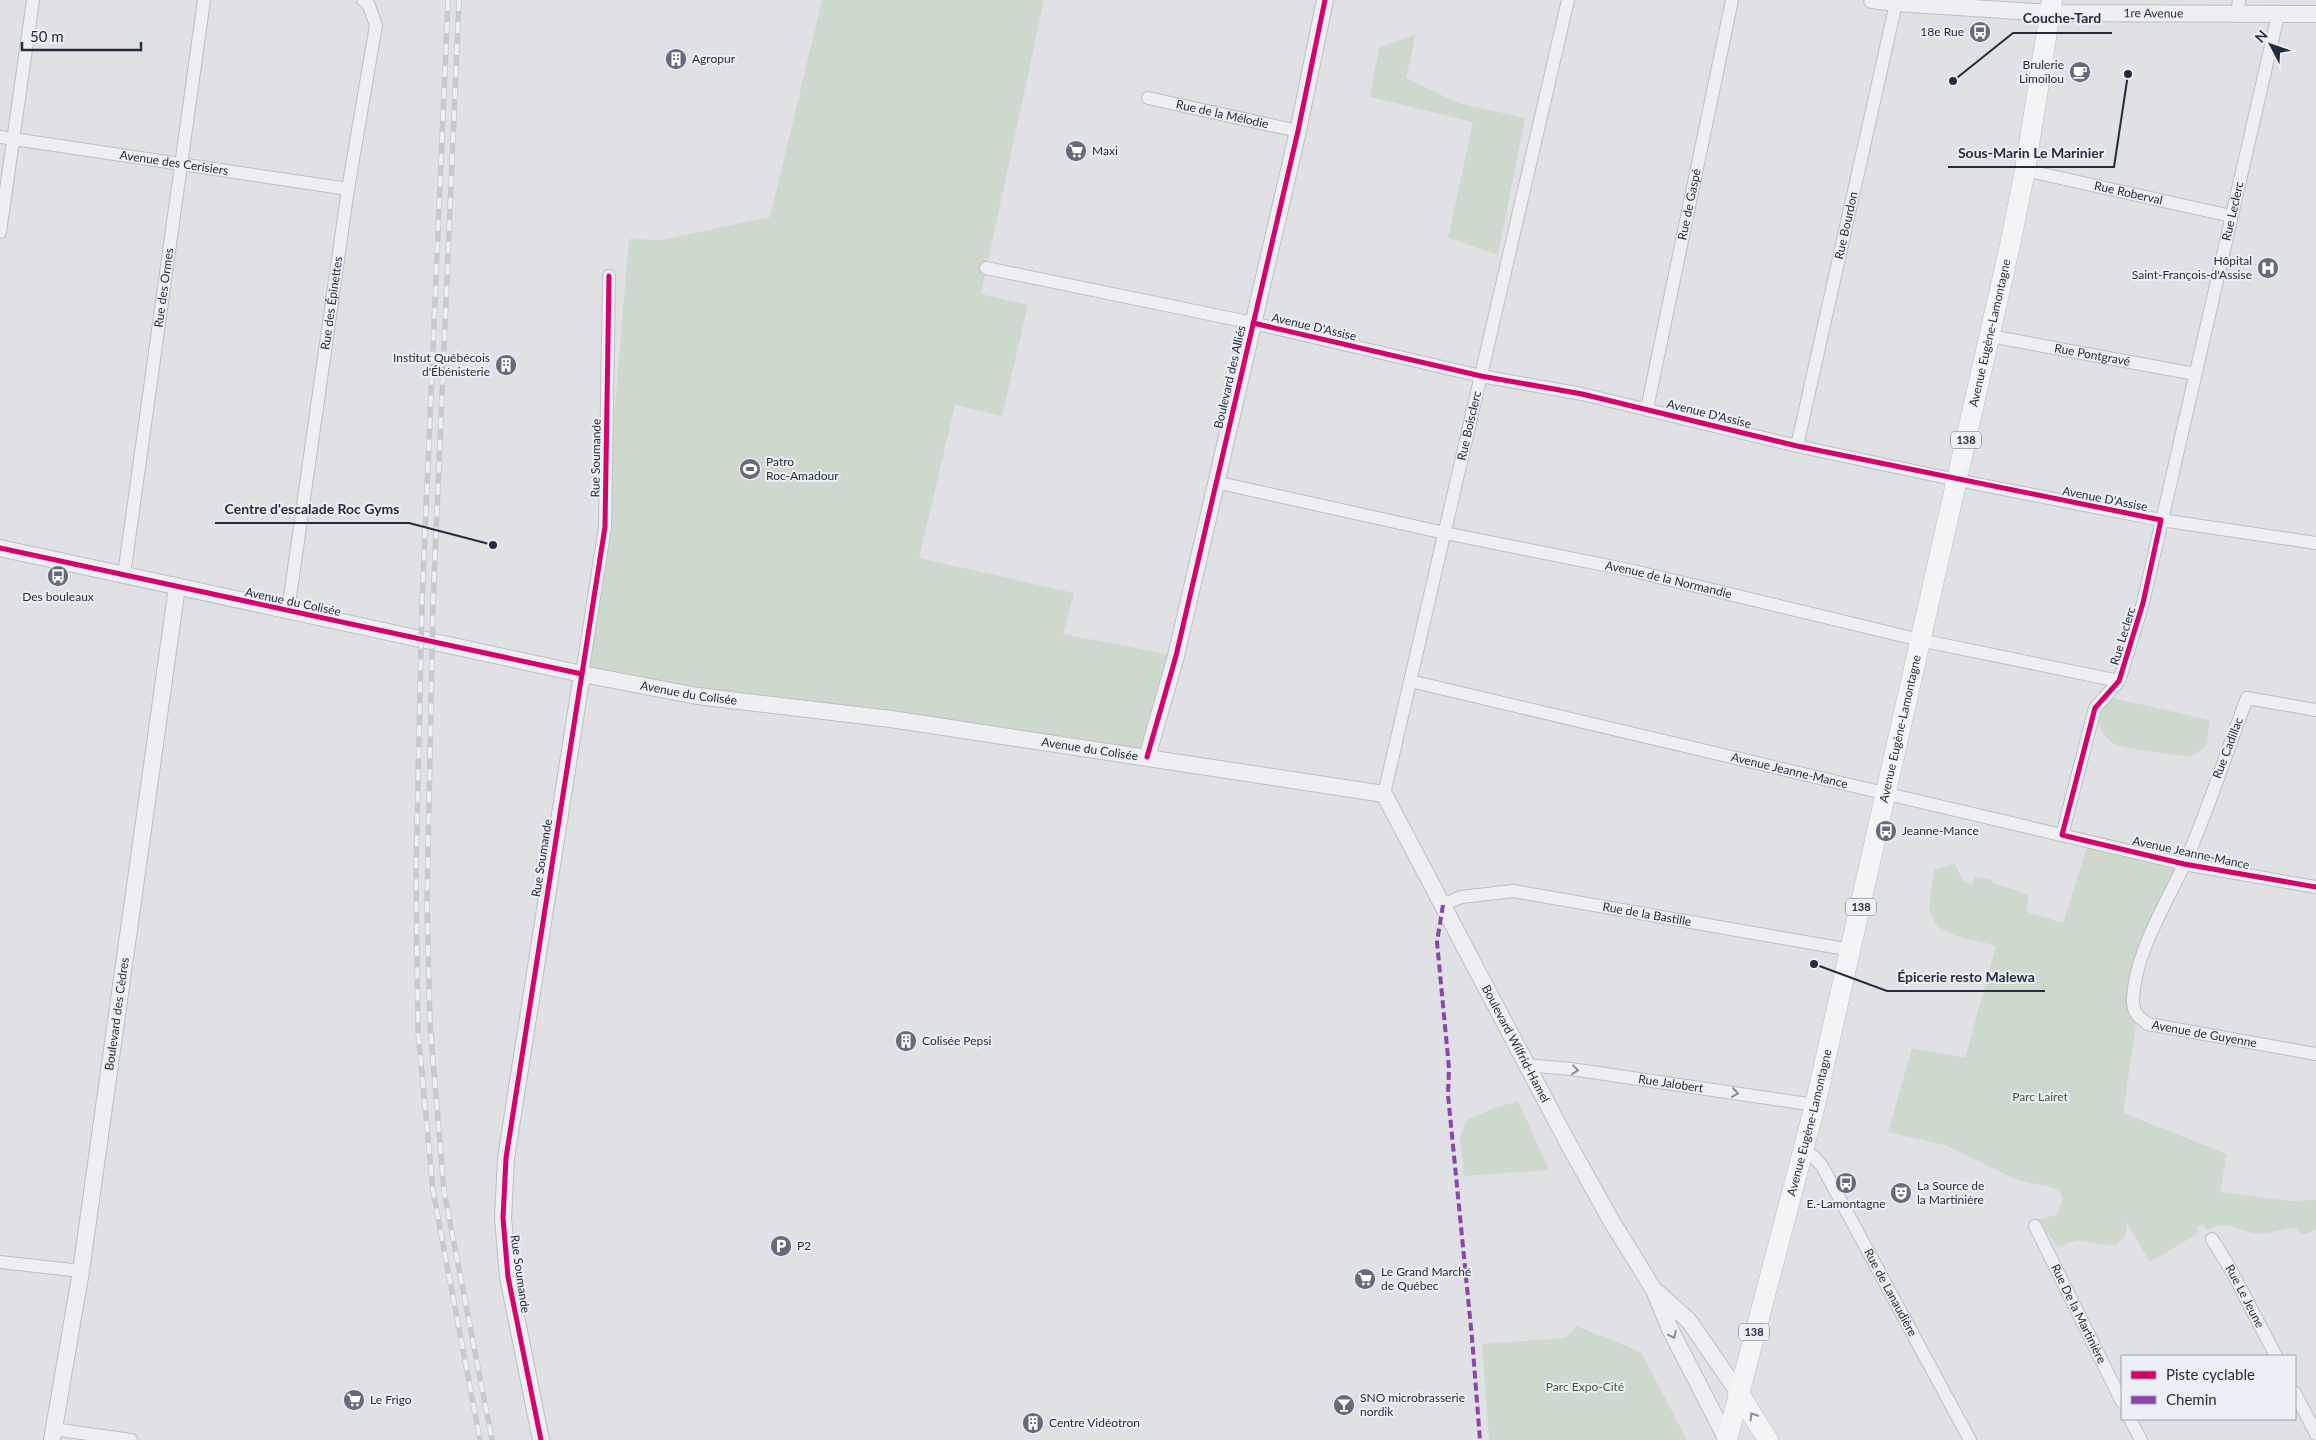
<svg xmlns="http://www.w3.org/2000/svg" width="2316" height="1440" viewBox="0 0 2316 1440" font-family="Lato,sans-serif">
	<rect width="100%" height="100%" fill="#dfe1e5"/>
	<!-- green -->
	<g fill="#ced9ce">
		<polygon points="822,0 1044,0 981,294 1028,305 1002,416 955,405 919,558 1074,593 1063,634 1176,656 1147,757 582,674 605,527 629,239 661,240 770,217"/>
		<polygon points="1416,34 1406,78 1458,103 1525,118 1498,255 1448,238 1473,122 1370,97 1379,48"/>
		<path d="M2100,695L2209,720L2207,745L2195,755L2185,756C2172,754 2122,749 2113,743C2097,731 2095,712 2100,695Z"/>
		<path d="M2089,841L2184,864L2141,962L2137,1017L2123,1113L2227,1154L2220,1192L2289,1201L2316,1200V1230L2302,1235L2294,1227C2283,1230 2264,1235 2254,1233C2234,1229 2230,1220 2207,1230L2203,1224L2196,1227L2199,1233L2150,1262L2126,1222V1236L2115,1246L2077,1240L2058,1247L2036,1220L2057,1215L2063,1198L2059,1189L2017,1180L1945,1145L1888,1132L1912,1048L1965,1058L1996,946C1976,939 1933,938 1930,910C1929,897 1933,883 1934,870L1955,864L1963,880L1971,886L1975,877L1992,880L1993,883L2028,894L2027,912L2063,923Z"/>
		<polygon points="1518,1101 1549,1170 1464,1176 1460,1139 1465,1121 1489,1110"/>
		<polygon points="1576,1326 1641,1352 1687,1440 1489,1440 1482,1344 1566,1338"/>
	</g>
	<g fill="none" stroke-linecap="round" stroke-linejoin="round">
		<!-- minor casing -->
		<g stroke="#bdbfc3" stroke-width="14">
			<g id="minor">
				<polyline points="2237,13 2239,0"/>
				<path id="s1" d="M1148,98L1298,131"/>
				<path id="s2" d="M0,137L348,189"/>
				<path id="s3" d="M2025,170L2231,216"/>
				<polyline points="0,232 33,0"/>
				<polyline points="986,268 1253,323 1481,376 1582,394 1797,446 1957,480 2161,520 2316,543"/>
				<path id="s4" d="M1990,336L2195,374"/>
				<path id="s5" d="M1647,409L1732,0"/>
				<path id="s6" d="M1797,446L1896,3"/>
				<path id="s7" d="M1215,482L1445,533L1634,571L1920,640L2119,681"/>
				<path id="s8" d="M124,575L204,0"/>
				<path id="s9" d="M288,611L348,189L376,25L368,3L363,0"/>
				<polyline points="582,674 605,527 609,276"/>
				<path id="s10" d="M1410,681L2184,864L2316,887"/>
				<path id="s11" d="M2316,710L2247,698C2226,753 2208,811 2184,865C2165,906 2134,955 2133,1000C2133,1013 2138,1017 2148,1024L2316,1054"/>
				<path id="s12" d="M1384,794L1568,0"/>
				<path id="s13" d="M2062,835L2095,708L2119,681L2143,603L2278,15"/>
				<path id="s14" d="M1443,905L1461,897L1513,891L1851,950"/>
				<path id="s15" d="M1526,1065L1571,1069L1815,1105"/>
				<path id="s16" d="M1803,1150L1813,1156L1822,1166L1970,1440"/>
				<path id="s17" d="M2035,1226L2122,1402"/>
				<path id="s18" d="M2212,1239L2231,1270L2276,1356"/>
				<polyline points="0,1262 81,1271"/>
				<polyline points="2295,1393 2316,1434"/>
				<polyline points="2130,1419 2141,1440"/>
				<polyline points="53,1429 131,1440"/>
			</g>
		</g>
		<!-- tertiary casing -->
		<g stroke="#bdbfc3" stroke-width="18">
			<g id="tertiary">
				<path id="s19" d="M1872,0L1896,3L2050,13L2316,14"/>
				<path id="s20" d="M0,548L582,674L697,696L891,719L1384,794L1569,1145L1612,1222L1654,1290L1670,1329L1726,1438"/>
				<polyline points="1147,757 1176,656 1298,131 1325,0"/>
				<polyline points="1658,1293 1689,1321 1738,1392"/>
				<path id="s21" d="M52,1440L81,1271L177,587"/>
				<polyline points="541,1440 508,1277 503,1218 506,1158 582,674"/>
			</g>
		</g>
		<!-- primary casing -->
		<g stroke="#bbbec3" stroke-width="21">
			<g id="primary">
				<polyline points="1738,1392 1768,1440"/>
				<path id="s22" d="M1727,1440L1815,1105L2010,245L2025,170L2052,0"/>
			</g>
		</g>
		<!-- minor -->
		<use href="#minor" stroke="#eeeff2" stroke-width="12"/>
		<!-- tertiary -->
		<use href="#tertiary" stroke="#eeeff2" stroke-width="16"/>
		<!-- primary -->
		<use href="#primary" stroke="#f3f4f5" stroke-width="20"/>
		<!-- rail casing -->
		<g stroke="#c7c9cd" stroke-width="5.5">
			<g id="rail">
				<polyline points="448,0 422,602 416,874 418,1031 433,1191 480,1440"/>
				<polyline points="459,0 433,603 427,903 430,1025 444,1191 492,1440"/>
			</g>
		</g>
		<!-- rail -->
		<use href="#rail" stroke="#eceff6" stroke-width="4" stroke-dasharray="11" stroke-linecap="butt"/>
		<!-- quiet -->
		<polyline stroke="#8e44ad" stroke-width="4" stroke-dasharray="8 4" stroke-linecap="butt" points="1443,905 1437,942 1449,1068 1448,1095 1472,1338 1480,1440"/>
		<!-- cycleway casing -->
		<g stroke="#eceff6" stroke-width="8">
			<g id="cycleway">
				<polyline points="1253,323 1481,376 1582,394 1797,446 2161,520 2143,603 2119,681 2095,708 2062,835 2184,864 2316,887"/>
				<polyline points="0,548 582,674"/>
				<polyline points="1147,757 1176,656 1298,131 1325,0"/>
				<polyline points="541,1440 508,1277 503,1218 506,1158 605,527 609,276"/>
			</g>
		</g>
		<!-- cycleway -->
		<use href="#cycleway" stroke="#d6006c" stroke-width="5"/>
	</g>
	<!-- one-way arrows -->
	<defs><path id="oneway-chevron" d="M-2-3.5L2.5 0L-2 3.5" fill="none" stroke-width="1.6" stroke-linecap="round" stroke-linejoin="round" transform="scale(1.25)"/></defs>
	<g stroke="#898e99">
		<use href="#oneway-chevron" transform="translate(1575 1070) rotate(7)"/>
		<use href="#oneway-chevron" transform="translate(1735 1093) rotate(8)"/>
		<use href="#oneway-chevron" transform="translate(1673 1335) rotate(63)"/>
	</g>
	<use stroke="#8c909a" href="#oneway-chevron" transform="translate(1753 1416) rotate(-122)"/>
	<!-- icons -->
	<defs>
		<g id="bus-disc" transform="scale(1.125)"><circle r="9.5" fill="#656b7a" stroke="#eceff6"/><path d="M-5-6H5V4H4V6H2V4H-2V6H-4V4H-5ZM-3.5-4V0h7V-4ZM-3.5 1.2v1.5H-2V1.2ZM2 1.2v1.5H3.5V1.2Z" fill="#fff"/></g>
		<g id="building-disc" transform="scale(1.125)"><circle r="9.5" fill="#656b7a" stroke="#eceff6"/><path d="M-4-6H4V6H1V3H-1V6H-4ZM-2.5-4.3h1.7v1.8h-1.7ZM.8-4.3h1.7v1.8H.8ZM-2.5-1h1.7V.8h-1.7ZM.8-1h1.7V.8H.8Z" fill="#fff"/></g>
		<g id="cafe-disc" transform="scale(1.125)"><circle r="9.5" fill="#656b7a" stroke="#eceff6"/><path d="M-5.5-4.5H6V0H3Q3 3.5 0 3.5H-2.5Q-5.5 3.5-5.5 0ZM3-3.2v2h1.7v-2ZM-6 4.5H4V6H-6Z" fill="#fff"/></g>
		<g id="supermarket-disc" transform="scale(1.125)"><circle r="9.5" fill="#656b7a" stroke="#eceff6"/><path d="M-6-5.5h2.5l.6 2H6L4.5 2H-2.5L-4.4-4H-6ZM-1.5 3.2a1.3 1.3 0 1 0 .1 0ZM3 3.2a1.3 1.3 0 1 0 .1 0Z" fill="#fff"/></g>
		<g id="hospital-disc" transform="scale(1.125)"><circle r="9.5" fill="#656b7a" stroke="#eceff6"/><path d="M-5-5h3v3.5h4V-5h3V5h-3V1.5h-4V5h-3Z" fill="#fff"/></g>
		<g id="stadium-disc" transform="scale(1.125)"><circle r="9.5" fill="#656b7a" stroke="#eceff6"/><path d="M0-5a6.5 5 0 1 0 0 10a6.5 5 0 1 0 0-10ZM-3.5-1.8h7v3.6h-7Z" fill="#fff"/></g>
		<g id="theatre-disc" transform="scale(1.125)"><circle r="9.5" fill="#656b7a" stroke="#eceff6"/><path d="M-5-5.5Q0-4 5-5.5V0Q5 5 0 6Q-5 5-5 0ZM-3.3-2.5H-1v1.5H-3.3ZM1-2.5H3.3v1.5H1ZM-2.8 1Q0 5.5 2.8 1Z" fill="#fff"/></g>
		<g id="parking-disc" transform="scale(1.125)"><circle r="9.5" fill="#656b7a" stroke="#eceff6"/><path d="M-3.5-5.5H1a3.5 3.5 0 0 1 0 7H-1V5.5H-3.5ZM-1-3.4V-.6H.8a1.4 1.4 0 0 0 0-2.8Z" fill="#fff"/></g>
		<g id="bar-disc" transform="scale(1.125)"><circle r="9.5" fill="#656b7a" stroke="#eceff6"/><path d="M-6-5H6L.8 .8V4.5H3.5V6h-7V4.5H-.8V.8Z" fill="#fff"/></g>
	</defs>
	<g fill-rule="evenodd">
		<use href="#bus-disc" x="1980" y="32"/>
		<use href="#building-disc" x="676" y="59"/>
		<use href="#cafe-disc" x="2080" y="72"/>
		<use href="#supermarket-disc" x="1076" y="151"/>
		<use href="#hospital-disc" x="2268" y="268"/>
		<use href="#building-disc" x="506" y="365"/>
		<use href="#stadium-disc" x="750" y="469"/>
		<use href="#bus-disc" x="58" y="576"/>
		<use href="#bus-disc" x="1886" y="831"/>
		<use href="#building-disc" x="906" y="1041"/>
		<use href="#bus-disc" x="1846" y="1183"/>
		<use href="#theatre-disc" x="1901" y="1193"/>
		<use href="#parking-disc" x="781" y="1246"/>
		<use href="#supermarket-disc" x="1365" y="1279"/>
		<use href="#supermarket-disc" x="354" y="1400"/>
		<use href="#bar-disc" x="1344" y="1405"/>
		<use href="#building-disc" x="1033" y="1423"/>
	</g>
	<g text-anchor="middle" stroke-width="4" stroke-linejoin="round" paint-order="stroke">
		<!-- shield labels -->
		<g fill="#eceff6" stroke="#606677" stroke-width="1">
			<rect x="1951" y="431.5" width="30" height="17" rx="4"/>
			<rect x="1846" y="898.5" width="30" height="17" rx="4"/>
			<rect x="1739" y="1323.5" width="30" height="17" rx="4"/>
		</g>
		<g font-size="11" font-weight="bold" fill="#242c40">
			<text x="1966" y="444">138</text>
			<text x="1861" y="911">138</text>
			<text x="1754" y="1336">138</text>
		</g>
		<!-- street labels -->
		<g font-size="12" fill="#242c40" stroke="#eceff6">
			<text dy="4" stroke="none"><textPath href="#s19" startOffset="282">1re Avenue</textPath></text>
			<text dy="4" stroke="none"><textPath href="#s1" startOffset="76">Rue de la Mélodie</textPath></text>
			<text dy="4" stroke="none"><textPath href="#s2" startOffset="176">Avenue des Cerisiers</textPath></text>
			<text dy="4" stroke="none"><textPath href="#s3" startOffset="106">Rue Roberval</textPath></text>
			<text dy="4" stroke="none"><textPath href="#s5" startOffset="209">Rue de Gaspé</textPath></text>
			<text dy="4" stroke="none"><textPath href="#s13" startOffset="651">Rue Leclerc</textPath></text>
			<text dy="4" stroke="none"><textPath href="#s6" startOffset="226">Rue Bourdon</textPath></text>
			<text dy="4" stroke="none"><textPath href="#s8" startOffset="290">Rue des Ormes</textPath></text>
			<text dy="4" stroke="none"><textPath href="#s9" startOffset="311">Rue des Épinettes</textPath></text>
			<text transform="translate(1314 327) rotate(13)" y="4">Avenue D'Assise</text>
			<text dy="4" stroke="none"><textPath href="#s22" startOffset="1138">Avenue Eugène-Lamontagne</textPath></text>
			<text dy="4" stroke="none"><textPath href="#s4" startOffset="104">Rue Pontgravé</textPath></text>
			<text transform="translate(1230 377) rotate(-77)" y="4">Boulevard des Alliés</text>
			<text transform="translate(1709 414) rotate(14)" y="4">Avenue D'Assise</text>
			<text dy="4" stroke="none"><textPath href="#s12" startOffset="378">Rue Boisclerc</textPath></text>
			<text transform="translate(596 458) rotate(-89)" y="4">Rue Soumande</text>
			<text transform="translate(2105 499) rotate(11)" y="4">Avenue D'Assise</text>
			<text dy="4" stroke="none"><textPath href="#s7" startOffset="464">Avenue de la Normandie</textPath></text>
			<text transform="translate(293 602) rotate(12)" y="4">Avenue du Colisée</text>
			<text transform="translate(2123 636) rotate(-73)" y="4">Rue Leclerc</text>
			<text dy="4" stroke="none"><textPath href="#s20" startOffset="704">Avenue du Colisée</textPath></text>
			<text dy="4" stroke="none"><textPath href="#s22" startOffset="732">Avenue Eugène-Lamontagne</textPath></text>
			<text dy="4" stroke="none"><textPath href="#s20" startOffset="1109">Avenue du Colisée</textPath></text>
			<text transform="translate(2228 748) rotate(-69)" y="4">Rue Cadillac</text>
			<text dy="4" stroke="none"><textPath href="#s10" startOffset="390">Avenue Jeanne-Mance</textPath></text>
			<text transform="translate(2191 853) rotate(12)" y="4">Avenue Jeanne-Mance</text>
			<text transform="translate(542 858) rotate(-81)" y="4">Rue Soumande</text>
			<text dy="4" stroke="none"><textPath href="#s14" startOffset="208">Rue de la Bastille</textPath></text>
			<text dy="4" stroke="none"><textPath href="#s21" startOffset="431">Boulevard des Cèdres</textPath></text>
			<text dy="4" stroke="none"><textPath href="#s11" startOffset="481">Avenue de Guyenne</textPath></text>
			<text dy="4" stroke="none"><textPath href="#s20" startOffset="1689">Boulevard Wilfrid-Hamel</textPath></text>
			<text dy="4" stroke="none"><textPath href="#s15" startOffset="146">Rue Jalobert</textPath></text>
			<text dy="4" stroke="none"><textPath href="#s22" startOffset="328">Avenue Eugène-Lamontagne</textPath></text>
			<text transform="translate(520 1274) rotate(82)" y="4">Rue Soumande</text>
			<text dy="4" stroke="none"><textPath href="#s16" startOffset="169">Rue de Lanaudière</textPath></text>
			<text dy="4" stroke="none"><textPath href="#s18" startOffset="66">Rue Le Jeune</textPath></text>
			<text dy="4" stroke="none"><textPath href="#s17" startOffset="98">Rue De la Martinière</textPath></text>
		</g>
		<!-- poi labels -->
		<g font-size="12" fill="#242c40" stroke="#eceff6" text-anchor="start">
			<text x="1964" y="36" text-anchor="end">18e Rue</text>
			<text x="692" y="63">Agropur</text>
			<text x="2064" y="69" text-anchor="end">Brulerie<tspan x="2064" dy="14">Limoilou</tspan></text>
			<text x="1092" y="155">Maxi</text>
			<text x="2252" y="265" text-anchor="end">Hôpital<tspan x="2252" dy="14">Saint-François-d'Assise</tspan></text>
			<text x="490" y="362" text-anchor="end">Institut Québécois<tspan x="490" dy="14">d'Ébénisterie</tspan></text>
			<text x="766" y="466">Patro<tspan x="766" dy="14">Roc-Amadour</tspan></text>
			<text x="58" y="601" text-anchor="middle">Des bouleaux</text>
			<text x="1902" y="835">Jeanne-Mance</text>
			<text x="922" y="1045">Colisée Pepsi</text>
			<text x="1917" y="1190">La Source de<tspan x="1917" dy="14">la Martinière</tspan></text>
			<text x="1846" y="1208" text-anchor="middle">E.-Lamontagne</text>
			<text x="797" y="1250">P2</text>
			<text x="1381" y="1276">Le Grand Marché<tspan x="1381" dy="14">de Québec</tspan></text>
			<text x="1360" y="1402">SNO microbrasserie<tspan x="1360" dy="14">nordik</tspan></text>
			<text x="370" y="1404">Le Frigo</text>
			<text x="1049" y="1427">Centre Vidéotron</text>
		</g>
		<!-- park labels -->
		<g font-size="12" fill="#365d30" stroke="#eceff6">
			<text x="2040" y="1101">Parc Lairet</text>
			<text x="1585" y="1391">Parc Expo-Cité</text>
		</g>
	</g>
	<!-- callouts -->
	<path fill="none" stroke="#242c40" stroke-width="2" d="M1953 81L2013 33H2112M2128 74L2114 167H1948M493 545L409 523H215M1814 964L1887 991H2045"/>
	<g fill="#242c40" stroke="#eceff6" stroke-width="2">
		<circle cx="1953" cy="81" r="5"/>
		<circle cx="2128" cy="74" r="5"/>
		<circle cx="493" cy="545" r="5"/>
		<circle cx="1814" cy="964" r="5"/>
	</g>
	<g font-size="14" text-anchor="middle" font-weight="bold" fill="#242c40" stroke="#eceff6" stroke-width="4" stroke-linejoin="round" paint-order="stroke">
		<text x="2062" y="23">Couche-Tard</text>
		<text x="2031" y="158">Sous-Marin Le Marinier</text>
		<text x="312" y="514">Centre d'escalade Roc Gyms</text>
		<text x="1966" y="982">Épicerie resto Malewa</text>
	</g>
	<!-- legend -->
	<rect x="2121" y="1355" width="175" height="65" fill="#eceff6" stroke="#9ca1ad"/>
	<rect x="2131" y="1371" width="25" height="8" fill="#d6006c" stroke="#9ca1ad"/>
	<text x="2166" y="1380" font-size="15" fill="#242c40">Piste cyclable</text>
	<rect x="2131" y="1396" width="25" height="8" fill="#8e44ad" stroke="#9ca1ad"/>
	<text x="2166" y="1405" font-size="15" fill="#242c40">Chemin</text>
	<!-- north arrow -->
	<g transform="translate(2271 45) rotate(311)" stroke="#eceff6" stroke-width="4" paint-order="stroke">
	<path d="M0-4L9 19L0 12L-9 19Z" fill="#242c40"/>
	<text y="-8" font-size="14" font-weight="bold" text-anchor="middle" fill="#242c40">N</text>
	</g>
	<!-- scale -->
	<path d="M22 42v8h119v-8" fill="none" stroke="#242c40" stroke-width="2.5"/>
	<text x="30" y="42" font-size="15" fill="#242c40" stroke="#eceff6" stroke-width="4" paint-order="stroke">50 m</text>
</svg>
